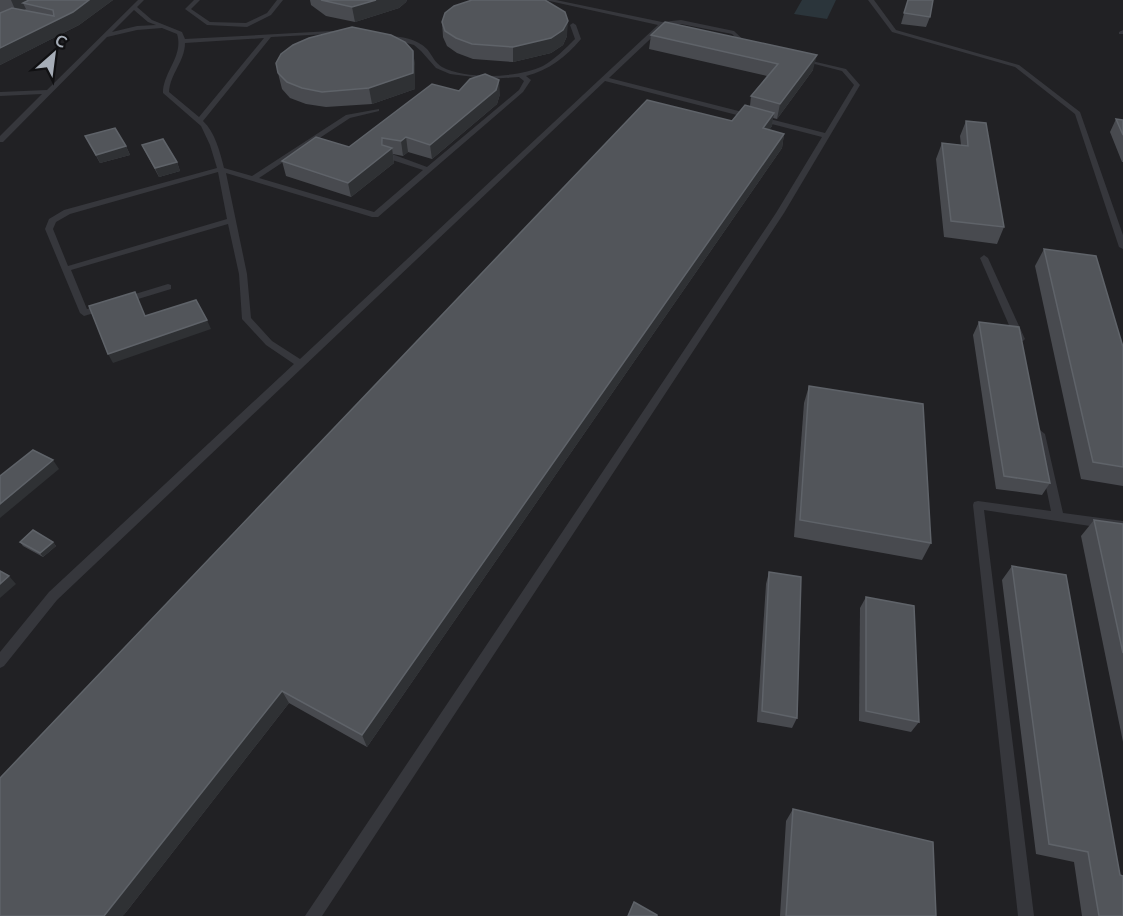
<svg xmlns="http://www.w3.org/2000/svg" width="1123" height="916" viewBox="0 0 1123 916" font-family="'Nunito Sans',sans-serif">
	<rect width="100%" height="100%" fill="#151517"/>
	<!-- built -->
	<rect fill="#212124" x="0" y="0" width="1123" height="916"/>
	<!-- water -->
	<polygon fill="#2b353b" points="802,0 836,0 827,19 794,14"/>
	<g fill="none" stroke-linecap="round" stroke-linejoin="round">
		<!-- service -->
		<g fill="#36373c" fill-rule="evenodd">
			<path d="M138,0H144L137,7L152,20L182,32L185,39L350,30L351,31L348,33L271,37L203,121C215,132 220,152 224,168L252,176L346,115L379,109V111L350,118L259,178L374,212L423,170L386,158V154H392L427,167L519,90L524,81L519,77L490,79L450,74L436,68L421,51L414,45L388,38V36C401,36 417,39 427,49C432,55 435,63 442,67C467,80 518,78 543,66C555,59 565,49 575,39L570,25L573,23L576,25L581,39C566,57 549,70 526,76L531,80L523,92L378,217H372L226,173L247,274L251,318L272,341L300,359L658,25L545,0H556L662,22L681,20L734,31L751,47L746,48L732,34L681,24L664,26L609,78L825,133L854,85L842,71L799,60V58L846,69L860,85L784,213L322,916H305L776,213L822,137L605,81L57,600L4,666L0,668V652L49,592L294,364L266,345L242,319L239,274L228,224L71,270L87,309L104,304L108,307L107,309L84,316L80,313L45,229L49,219L64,210L217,168L210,145L201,126L163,93C163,72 184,56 177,34L162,28L137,30L107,37L3,142H0V136L42,94L0,96V92L47,90ZM134,10L148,22L156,25L137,26L112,32ZM264,38L199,117L169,92C170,74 185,61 185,43ZM218,172L227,219L68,266L53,229L56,222L70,214Z"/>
			<polygon points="194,0 200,0 191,9 210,22 246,23 267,13 277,0 283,0 271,15 247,27 207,25 185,9"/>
			<polygon points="868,0 874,0 896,30 1019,65 1080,112 1123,235 1123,249 1119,247 1075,114 1015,67 892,32"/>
			<polygon points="1123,30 1123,34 1119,34 1119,32"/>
			<polygon points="984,255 988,258 1025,339 1023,341 1017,341 1015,339 980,258"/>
			<polygon points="168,284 171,285 171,289 125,303 121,300 122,298"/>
			<polygon points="1040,430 1045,434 1063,513 1123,521 1123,531 984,510 1034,916 1018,916 973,505 974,502 978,501 1051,511 1035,434"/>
		</g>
	</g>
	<!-- wall -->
	<g fill="#484a4f">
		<polygon points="0,0 113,0 79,25 0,65"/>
		<polygon points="310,0 407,0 406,2 399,8 355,22 326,16 311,5"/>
		<polygon points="908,0 930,17 926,27 901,24"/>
		<polygon points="442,22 567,36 563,45 551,53 513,62 473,59 457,53 447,46 443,37"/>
		<polygon points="651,35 813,70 777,119 773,118 772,126 769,130 784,134 782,148 367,747 289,703 123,916 647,100 732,121 750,106 751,96 767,76 649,49"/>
		<polygon points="413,51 415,66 415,89 372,104 326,107 306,104 290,98 282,89 278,73"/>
		<polygon points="500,94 497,104 432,159 408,152 403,156 393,154 394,163 351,197 286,176 282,161 349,147"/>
		<polygon points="1116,119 1123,120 1123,162 1122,162 1110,132"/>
		<polygon points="966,121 1004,227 997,244 944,237 936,159 942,143 961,145 960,136"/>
		<polygon points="85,136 126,146 130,155 100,163"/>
		<polygon points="142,145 177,162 180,171 159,177 146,153"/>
		<polygon points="1044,249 1123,347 1123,486 1081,479 1035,266"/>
		<polygon points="979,322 1050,483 1042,495 996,489 973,335"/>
		<polygon points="809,386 931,543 922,560 794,537 804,403"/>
		<polygon points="1094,520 1123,524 1123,742 1081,536"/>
		<polygon points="20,542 53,542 56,546 43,557 23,546"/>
		<polygon points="1012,566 1120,875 1123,916 1082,916 1074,862 1036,854 1002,580"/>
		<polygon points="769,572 797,718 792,728 757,722 766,584"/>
		<polygon points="866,597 919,722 911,732 859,721 860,608"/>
		<polygon points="793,809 936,916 780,916 786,821"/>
	</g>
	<!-- shaded-wall -->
	<g fill="#2f3134">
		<polygon points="11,0 44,0 23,3 26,9 17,14"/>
		<polygon points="89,0 113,0 79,25 0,65 0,48"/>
		<polygon points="376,0 407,0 406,2 399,8 355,22 352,7"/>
		<polygon points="568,21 567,36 563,45 551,53 513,62 513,47"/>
		<polygon points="413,51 415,66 415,89 372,104 369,88"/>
		<polygon points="817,55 813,70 777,119 780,104"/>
		<polygon points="499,80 500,94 497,104 432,159 430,145"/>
		<polygon points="774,113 772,126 760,142 763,128"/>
		<polygon points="784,134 782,148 367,747 362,735"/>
		<polygon points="406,137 408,152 403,156 401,141"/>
		<polygon points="382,138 384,152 392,148 394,163 351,197 348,183 382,145"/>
		<polygon points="126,146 130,155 100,163 96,155"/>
		<polygon points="177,162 180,171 159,177 155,168"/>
		<polygon points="207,320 211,329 113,363 108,354"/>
		<polygon points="53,460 59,469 0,518 0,504"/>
		<polygon points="53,542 56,546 43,557 40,553"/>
		<polygon points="9,576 16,584 0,598 0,584"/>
		<polygon points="282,691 289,703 123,916 104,916"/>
	</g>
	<!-- building -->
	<g fill="#52555a" stroke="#5f6369" stroke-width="1.5">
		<polygon points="29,0 89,0 73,12 0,48 0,13 12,8 54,16 53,10 23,3"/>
		<polygon points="321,0 376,0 352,7"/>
		<polygon points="472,0 545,0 565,12 568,21 563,30 551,38 513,47 472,44 456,38 445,31 442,22 445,13 454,6"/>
		<polygon points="908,0 933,0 930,17 904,13"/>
		<polygon points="665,22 817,55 780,104 751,96 778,64 651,35"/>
		<polygon points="352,27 391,35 405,42 413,51 413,73 369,88 322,92 302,88 287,82 278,73 276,63 281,54 293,45 309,38"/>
		<polygon points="485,74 499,80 496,90 430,145 406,137 401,141 382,138 382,145 392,148 348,183 282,161 316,137 349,147 432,84 459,91 470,79"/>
		<polygon points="647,100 732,121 745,105 774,113 763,128 784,134 362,735 282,691 104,916 0,916 0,778"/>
		<polygon points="1116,119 1123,120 1123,135"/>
		<polygon points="966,121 986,123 1004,227 951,221 942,143 968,146"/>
		<polygon points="115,128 126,146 96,155 85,136"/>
		<polygon points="163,139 177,162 155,168 142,145"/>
		<polygon points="1044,249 1096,256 1123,347 1123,467 1093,462"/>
		<polygon points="135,292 145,316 196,300 207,320 108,354 89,306"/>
		<polygon points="979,322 1019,327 1050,483 1004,476"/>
		<polygon points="809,386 923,404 931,543 800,520"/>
		<polygon points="33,450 53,460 0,504 0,476"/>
		<polygon points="1094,520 1123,524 1123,653"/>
		<polygon points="33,530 53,542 40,553 20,542"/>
		<polygon points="1012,566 1066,575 1120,875 1123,876 1123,916 1099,916 1088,852 1049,844"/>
		<polygon points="0,571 9,576 0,584"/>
		<polygon points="769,572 801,577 797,718 762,711"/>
		<polygon points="866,597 914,606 919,722 866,711"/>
		<polygon points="793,809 933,842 936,916 786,916"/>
		<polygon points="634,902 657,915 657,916 628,916"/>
	</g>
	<!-- north arrow -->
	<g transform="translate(54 54) rotate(28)" stroke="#101012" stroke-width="4.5" paint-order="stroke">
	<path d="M0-4.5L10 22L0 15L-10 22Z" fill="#a6adb7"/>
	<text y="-9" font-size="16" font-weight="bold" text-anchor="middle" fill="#a6adb7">С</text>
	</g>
</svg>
